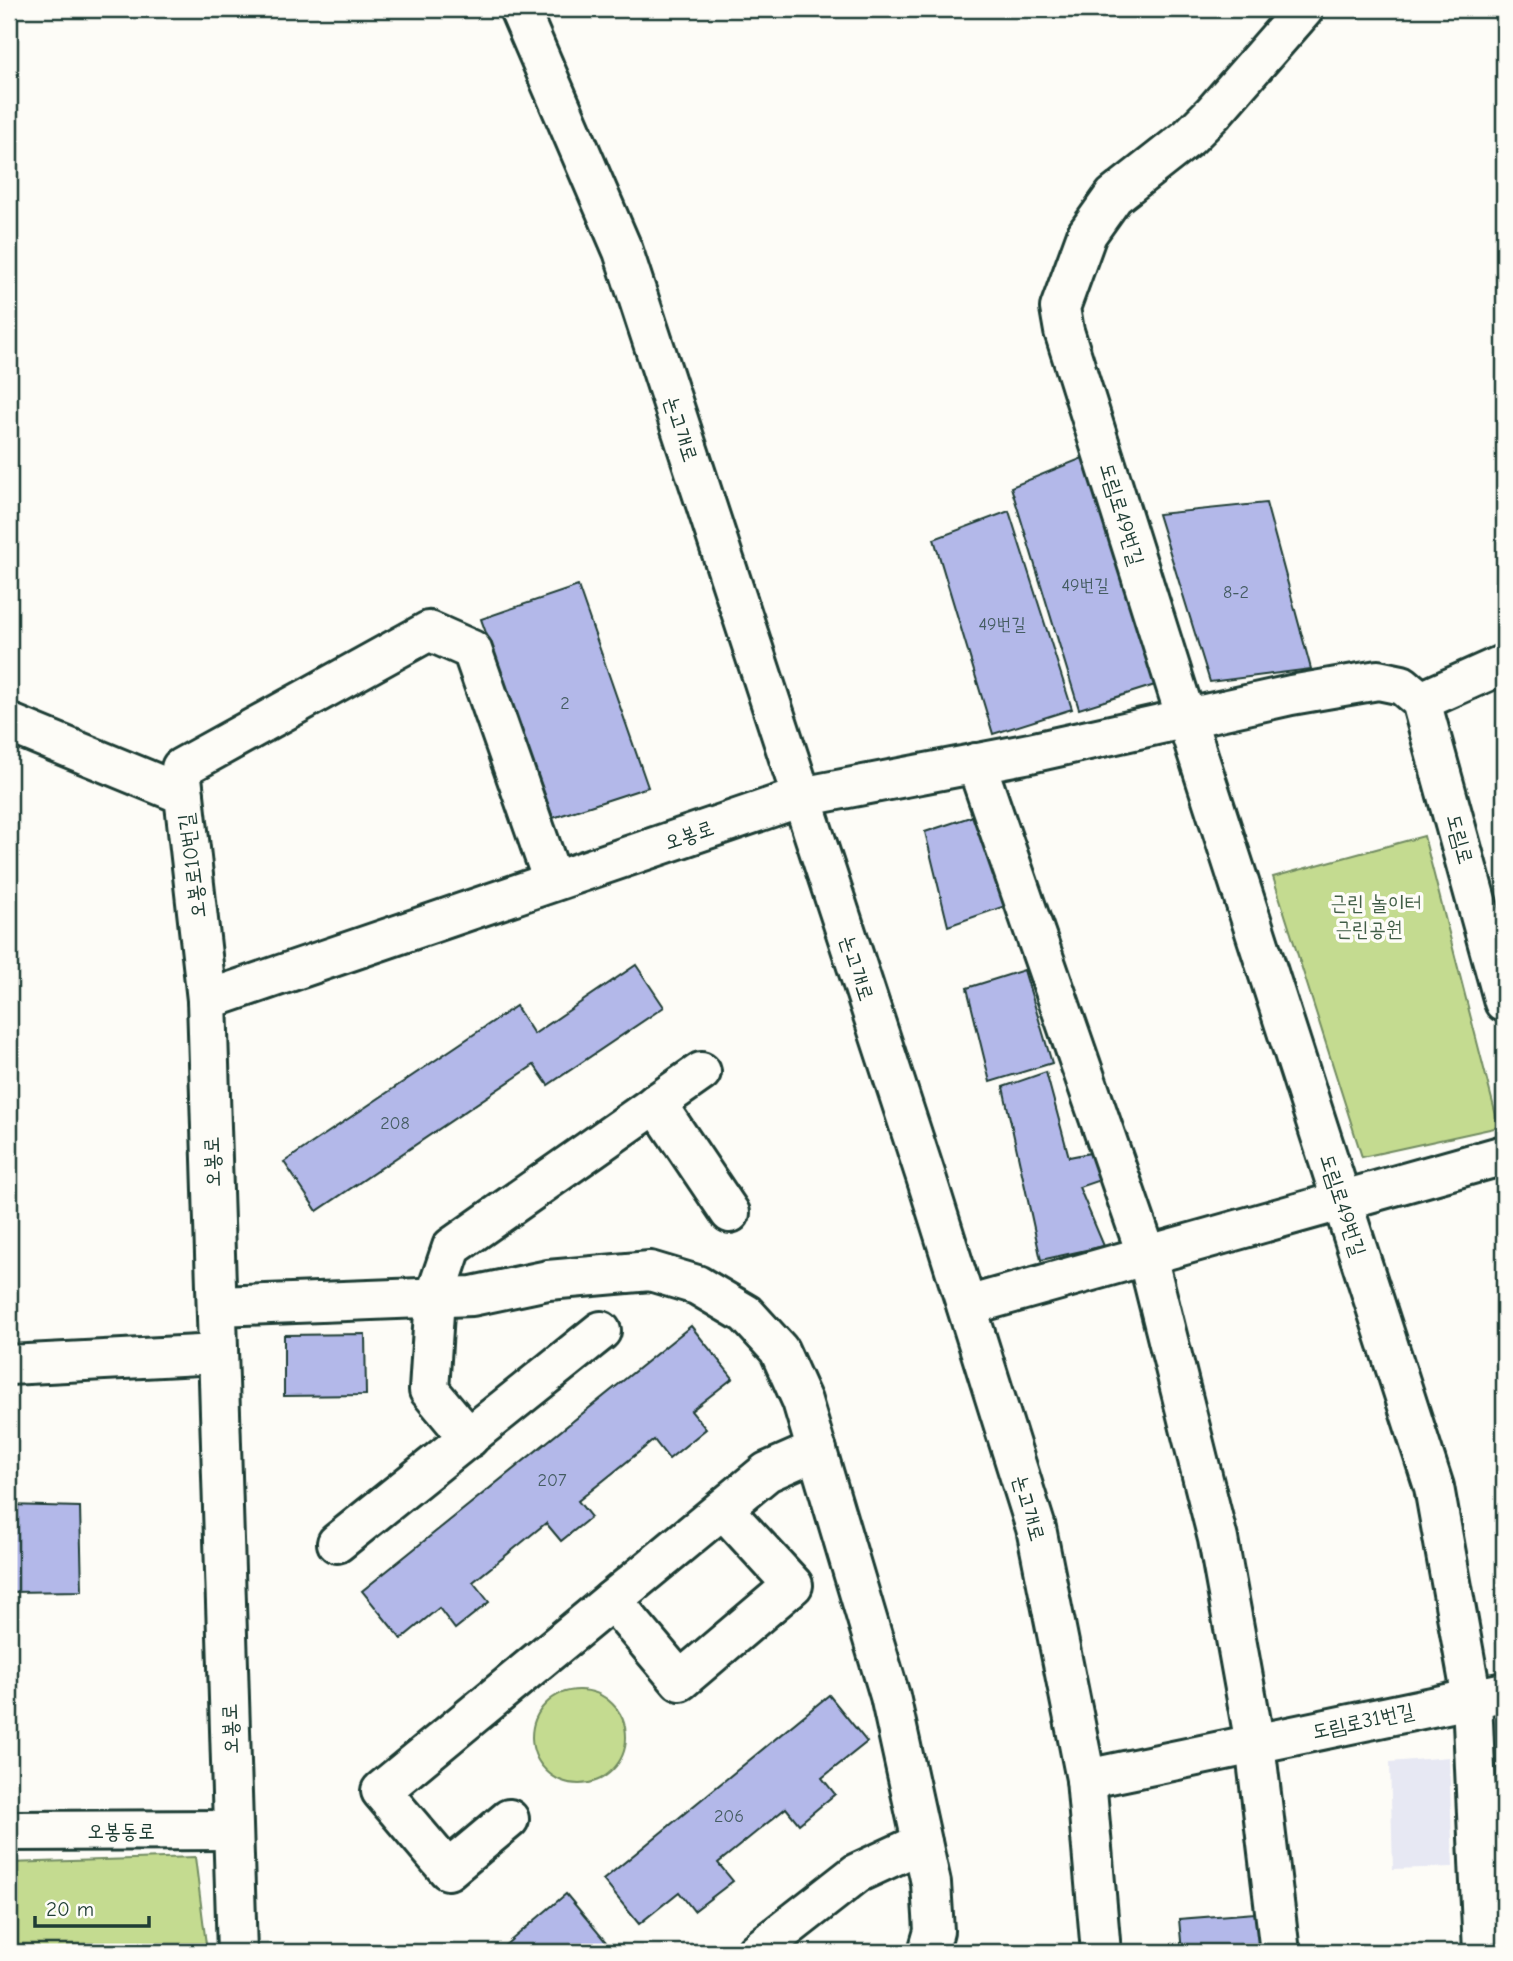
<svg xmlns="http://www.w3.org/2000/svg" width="1513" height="1961" viewBox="0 0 1513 1961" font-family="'Comic Neue','Poor Story',sans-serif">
	<rect width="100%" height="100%" fill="#fdfcf7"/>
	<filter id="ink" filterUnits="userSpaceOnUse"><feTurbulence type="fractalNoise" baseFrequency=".0143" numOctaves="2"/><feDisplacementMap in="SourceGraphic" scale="14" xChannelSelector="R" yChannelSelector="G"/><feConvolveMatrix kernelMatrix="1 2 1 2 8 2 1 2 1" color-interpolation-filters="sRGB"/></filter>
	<g filter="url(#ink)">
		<!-- built -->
		<polygon fill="#e7e8f3" points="1449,1757 1453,1867 1393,1869 1390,1762"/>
		<!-- green -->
		<g fill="#c4db90" stroke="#728c62" stroke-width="2">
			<polygon points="1424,836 1499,1127 1362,1157 1273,877"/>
			<circle cx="579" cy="1737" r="47"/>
			<polygon points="195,1857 207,1952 9,1952 9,1863"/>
		</g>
		<!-- building -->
		<g fill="#b3b8e9" stroke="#1f3d34" stroke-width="2">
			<polygon points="1090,455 1158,684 1079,709 1011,487"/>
			<polygon points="1266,503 1311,669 1210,682 1158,514"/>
			<polygon points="1009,511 1072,709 993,734 934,539"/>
			<polygon points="578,586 648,787 553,818 481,619"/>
			<polygon points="973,816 1005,906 948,926 925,832"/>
			<polygon points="636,965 664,1007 548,1085 534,1065 317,1211 284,1162 516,1006 534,1034"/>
			<polygon points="1024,970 1052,1063 990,1082 967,988"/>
			<polygon points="1046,1072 1069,1157 1090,1153 1100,1180 1079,1187 1104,1246 1041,1260 1003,1087"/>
			<polygon points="691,1326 733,1378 691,1411 706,1429 669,1459 654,1440 578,1501 591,1517 561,1541 546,1523 473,1582 489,1602 455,1629 439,1608 401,1639 362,1591"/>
			<polygon points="365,1334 366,1395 284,1396 284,1335"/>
			<polygon points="9,1505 80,1507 82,1591 10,1592"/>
			<polygon points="829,1695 867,1742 822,1778 835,1794 799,1824 786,1808 718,1863 733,1881 694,1911 679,1892 639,1924 603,1880"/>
			<polygon points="566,1894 606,1942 593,1952 497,1952"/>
			<polygon points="1255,1913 1260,1952 1182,1952 1179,1919"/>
		</g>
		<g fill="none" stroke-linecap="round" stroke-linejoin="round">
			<!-- minor casing -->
			<g stroke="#1f3d34" stroke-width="44">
				<g id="minor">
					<polyline points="1304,9 1213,113 1189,137 1114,196 1087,234 1060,308 1064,331 1186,718 1434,1487 1472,1699 1483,1952"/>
					<polyline points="1421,701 1504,664"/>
					<polyline points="9,723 184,795 207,1000"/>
					<polyline points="976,763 1147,1256 1218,1539 1255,1744 1280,1952"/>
					<polyline points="184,795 181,768 429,631 472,650 553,881"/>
					<polyline points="656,1103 730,1213"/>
					<polyline points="217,1306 472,1296 548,1280 650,1271 697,1285 746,1314 779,1350 802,1401 890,1696 931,1883 934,1931 928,1952"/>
					<polyline points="967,1306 1504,1155"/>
					<polyline points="9,1365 218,1354"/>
					<polyline points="469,1438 429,1390 435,1297 452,1247 701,1072"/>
					<polyline points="337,1543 601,1331"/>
					<polyline points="612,1600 680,1681 793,1585 723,1509"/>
					<polyline points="1086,1779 1504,1692"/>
					<polyline points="509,1819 448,1870 381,1791 767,1472 817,1450"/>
					<polyline points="9,1831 233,1830"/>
					<polyline points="237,1952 207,1000 801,797 1030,753 1291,695 1378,680 1402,685 1421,701 1504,1002"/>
					<polyline points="756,1952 857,1873 922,1843"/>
				</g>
			</g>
			<!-- major casing -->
			<g stroke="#1f3d34" stroke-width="44">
				<polyline id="major" points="519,9 623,251 926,1177 1036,1528 1086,1779 1101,1952"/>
			</g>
			<!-- minor -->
			<use href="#minor" stroke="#fdfcf7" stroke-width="38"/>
			<!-- major -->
			<use href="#major" stroke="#fdfcf7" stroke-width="38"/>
		</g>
	</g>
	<g text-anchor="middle" stroke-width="7" stroke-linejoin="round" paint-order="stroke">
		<!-- number labels -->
		<g font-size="18" fill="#445c61">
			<text x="1085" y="591">49번길</text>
			<text x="1236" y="598">8-2</text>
			<text x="1002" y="630">49번길</text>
			<text x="565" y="709">2</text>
			<text x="395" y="1129">208</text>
			<text x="552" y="1486">207</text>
			<text x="729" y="1822">206</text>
		</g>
		<!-- street labels -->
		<g font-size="21" fill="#1f3d34" stroke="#fdfcf7">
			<text transform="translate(681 429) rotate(72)" y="7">논고개로</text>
			<text transform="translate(1122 514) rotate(73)" y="7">도림로49번길</text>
			<text transform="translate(689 835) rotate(-19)" y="7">오봉로</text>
			<text transform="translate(1460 839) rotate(75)" y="7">도림로</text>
			<text transform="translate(192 866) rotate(-97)" y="7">오봉로10번길</text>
			<text transform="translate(857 968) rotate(72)" y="7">논고개로</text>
			<text transform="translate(212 1162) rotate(-92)" y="7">오봉로</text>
			<text transform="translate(1343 1205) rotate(72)" y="7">도림로49번길</text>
			<text transform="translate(1029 1508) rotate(74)" y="7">논고개로</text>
			<text transform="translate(1363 1721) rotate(-12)" y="7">도림로31번길</text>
			<text transform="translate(230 1729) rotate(-92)" y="7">오봉로</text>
			<text x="121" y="1838">오봉동로</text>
		</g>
		<!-- park labels -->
		<g font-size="21" fill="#405d46" stroke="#fdfcf7">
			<text x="1376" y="910">근린 놀이터</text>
			<text x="1369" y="936">근린공원</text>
		</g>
	</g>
	<!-- margin -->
	<rect width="1513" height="1961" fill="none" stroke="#fdfcf7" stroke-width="35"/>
	<rect x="18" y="18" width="1478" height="1926" fill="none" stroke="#1f3d34" stroke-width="2.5" filter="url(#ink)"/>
	<!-- scale -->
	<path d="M35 1916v10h114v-10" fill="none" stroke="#1f3d34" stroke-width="3.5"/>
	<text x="46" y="1916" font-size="21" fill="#1f3d34" stroke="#fdfcf7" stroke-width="5" paint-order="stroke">20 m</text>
</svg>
